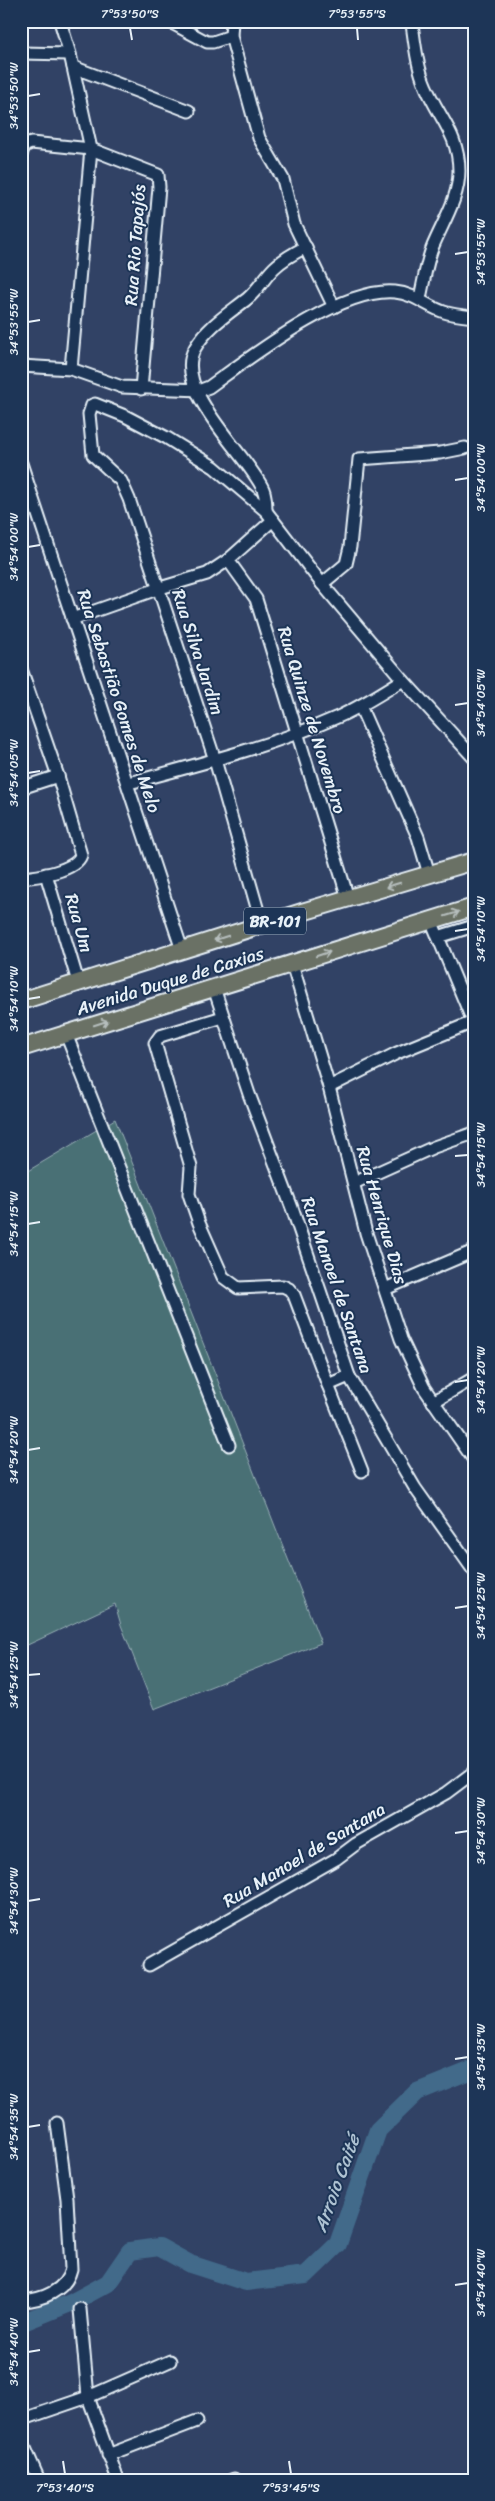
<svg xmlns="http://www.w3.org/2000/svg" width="495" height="2501" viewBox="0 0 495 2501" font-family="Sriracha,sans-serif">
	<rect width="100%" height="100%" fill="#314265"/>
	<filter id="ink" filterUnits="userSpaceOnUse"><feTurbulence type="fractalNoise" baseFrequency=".02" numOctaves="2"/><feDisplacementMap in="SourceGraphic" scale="10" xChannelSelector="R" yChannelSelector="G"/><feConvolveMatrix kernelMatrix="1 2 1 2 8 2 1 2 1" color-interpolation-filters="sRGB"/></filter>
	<g filter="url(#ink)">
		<!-- green -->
		<polygon fill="#497074" stroke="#98b0b6" points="115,1119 321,1643 154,1709 121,1625 115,1604 21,1648 21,1299 28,1295 21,1269 21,1175"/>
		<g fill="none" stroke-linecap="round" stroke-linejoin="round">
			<!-- river -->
			<polyline stroke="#426a8a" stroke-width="18" points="21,2323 73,2302 108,2283 130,2251 159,2247 190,2264 246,2282 306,2275 338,2244 378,2130 417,2092 474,2069"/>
			<!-- minor casing -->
			<g stroke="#e8f1f8" stroke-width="15">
				<g id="minor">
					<polyline points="60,21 70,54 91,149 71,369"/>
					<polyline points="168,21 207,42 213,42 231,36"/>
					<polyline points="232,21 231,36 259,138 283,179 294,224 334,307"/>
					<path d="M412,24C415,45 417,67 426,87C439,118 459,135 459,171C459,198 443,222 433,246C426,263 424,281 420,298"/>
					<polyline points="21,53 70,54"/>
					<polyline points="73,67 189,111"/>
					<polyline points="21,155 24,146 31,143 91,149 158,175 159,187 141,389"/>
					<path d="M21,366L71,369L122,387L201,390L209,387C252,356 340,287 395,292C415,294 426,306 444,312C453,315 464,316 474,317"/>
					<polyline points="21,463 182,950"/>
					<path d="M266,511C266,504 266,496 263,489C247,454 171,389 195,348C207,327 228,314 247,299C258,290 264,278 274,268C283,259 294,253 306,247"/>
					<polyline points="228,560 256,599 348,898"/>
					<polyline points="322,584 346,564 350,547 359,459 440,453 465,448"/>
					<polyline points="72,619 160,588 207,574 228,560 273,520"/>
					<path d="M21,669L58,776L81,855C76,871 36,877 21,878"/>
					<polyline points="360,706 418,837 429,874"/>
					<path d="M129,783C200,764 272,746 340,716C362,706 382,693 403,680"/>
					<polyline points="21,788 58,776"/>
					<polyline points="46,874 78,982"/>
					<polyline points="431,920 474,1024"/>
					<polyline points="262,925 215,760 129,499 121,481 93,455 89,414 92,405 95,404 125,416 167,438 214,467 266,511 322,584 403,680 474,758"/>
					<polyline points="438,937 474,926"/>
					<polyline points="292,964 329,1087 366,1233 401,1339 424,1388 474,1460"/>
					<polyline points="214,988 249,1094 292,1208 349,1376 415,1488 474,1571"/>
					<polyline points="223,1017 160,1036 155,1043 191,1167 189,1194 199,1223 223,1277 238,1288 283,1286 289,1289 294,1295 328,1385 349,1376"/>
					<polyline points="66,1034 229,1445"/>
					<polyline points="329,1087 397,1053 473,1022"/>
					<polyline points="354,1183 434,1147 474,1133"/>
					<polyline points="385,1289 474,1251"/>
					<polyline points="328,1385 362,1471"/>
					<polyline points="433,1402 474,1378"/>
					<polyline points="149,1965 336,1859 356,1844 446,1793 474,1772"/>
					<path d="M21,2301C42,2300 66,2291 71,2269L67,2199L57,2123"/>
					<polyline points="80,2309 88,2397 118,2480"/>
					<polyline points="21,2420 88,2397 170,2361"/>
					<polyline points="21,2439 39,2480"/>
					<polyline points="108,2455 197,2421"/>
					<polyline points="231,2480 234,2479"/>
				</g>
			</g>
			<!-- highway casing -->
			<g stroke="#e8f1f8" stroke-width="20">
				<g id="highway">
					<polyline points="21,1001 302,912 474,861"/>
					<polyline points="21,1048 474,907"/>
				</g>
			</g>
			<!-- minor -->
			<use href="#minor" stroke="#1d3557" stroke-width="11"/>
			<!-- highway -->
			<use href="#highway" stroke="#6a7165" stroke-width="16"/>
		</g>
		<!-- one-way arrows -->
		<defs><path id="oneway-shaft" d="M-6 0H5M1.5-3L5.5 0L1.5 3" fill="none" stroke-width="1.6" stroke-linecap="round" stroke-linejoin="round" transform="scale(1.25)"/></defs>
		<g stroke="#b6bebd">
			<use href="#oneway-shaft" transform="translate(393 885) rotate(163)"/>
			<use href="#oneway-shaft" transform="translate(452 914) rotate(-17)"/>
			<use href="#oneway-shaft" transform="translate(221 938) rotate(162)"/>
			<use href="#oneway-shaft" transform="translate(323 954) rotate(-18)"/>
			<use href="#oneway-shaft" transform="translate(101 1023) rotate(-18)"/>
		</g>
	</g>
	<!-- ticks -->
	<path fill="none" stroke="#e8f1f8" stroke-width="2" d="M130,28L132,40M357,28L358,40M28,96L40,94M455,254L468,252M28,322L40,320M455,480L468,478M28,547L40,545M455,705L468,703M28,773L40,771M455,931L468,929M28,999L40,997M455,1156L468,1155M28,1224L40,1222M455,1382L468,1380M28,1450L40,1448M455,1608L468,1606M28,1675L40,1674M455,1833L468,1831M28,1901L40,1899M455,2059L468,2057M28,2127L40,2125M455,2285L468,2283M28,2352L40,2350M63,2461L65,2474M289,2461L291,2474"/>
	<g text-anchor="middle" stroke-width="4" stroke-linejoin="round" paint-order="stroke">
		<!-- shield labels -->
		<rect fill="#1d3557" stroke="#abb9c8" stroke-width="1" x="244" y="907.5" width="62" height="27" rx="4"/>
		<g font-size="16" font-weight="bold" fill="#e8f1f8">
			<text x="275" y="927">BR-101</text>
		</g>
		<!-- street labels -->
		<g font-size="18" fill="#e8f1f8" stroke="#1d3557">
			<text transform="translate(135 245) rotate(-86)" y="6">Rua Rio Tapajós</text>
			<text transform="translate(198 652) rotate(72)" y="6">Rua Silva Jardim</text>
			<text transform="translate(119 701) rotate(72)" y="6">Rua Sebastião Gomes de Melo</text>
			<text transform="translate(312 720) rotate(73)" y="6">Rua Quinze de Novembro</text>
			<text transform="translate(79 923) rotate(74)" y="6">Rua Um</text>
			<text transform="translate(170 981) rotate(-17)" y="6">Avenida Duque de Caxias</text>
			<text transform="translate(382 1215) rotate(74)" y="6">Rua Henrique Dias</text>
			<text transform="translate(337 1285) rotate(71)" y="6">Rua Manoel de Santana</text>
			<text transform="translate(304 1855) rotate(-31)" y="6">Rua Manoel de Santana</text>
		</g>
		<!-- water labels -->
		<g font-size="19" font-style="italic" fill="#aec2d2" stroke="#1d3557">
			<text transform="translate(336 2183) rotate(-70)" y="7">Arroio Caité</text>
		</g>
	</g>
	<!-- margin -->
	<rect width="495" height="2501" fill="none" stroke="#1d3557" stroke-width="55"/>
	<rect x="28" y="28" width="440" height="2446" fill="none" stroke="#e8f1f8" stroke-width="2"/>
	<g font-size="12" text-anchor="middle" fill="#e8f1f8">
		<text x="130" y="18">7°53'50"S</text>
		<text x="357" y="18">7°53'55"S</text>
		<text transform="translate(14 96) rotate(-90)" y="4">34°53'50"W</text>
		<text transform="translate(481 252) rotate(-90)" y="4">34°53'55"W</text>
		<text transform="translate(14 322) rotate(-90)" y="4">34°53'55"W</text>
		<text transform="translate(481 478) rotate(-90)" y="4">34°54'00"W</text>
		<text transform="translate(14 547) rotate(-90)" y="4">34°54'00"W</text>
		<text transform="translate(481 703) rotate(-90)" y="4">34°54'05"W</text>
		<text transform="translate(14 773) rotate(-90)" y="4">34°54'05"W</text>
		<text transform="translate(481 929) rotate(-90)" y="4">34°54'10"W</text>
		<text transform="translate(14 999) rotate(-90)" y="4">34°54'10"W</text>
		<text transform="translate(481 1155) rotate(-90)" y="4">34°54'15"W</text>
		<text transform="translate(14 1224) rotate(-90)" y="4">34°54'15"W</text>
		<text transform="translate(481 1380) rotate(-90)" y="4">34°54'20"W</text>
		<text transform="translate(14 1450) rotate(-90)" y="4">34°54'20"W</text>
		<text transform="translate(481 1606) rotate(-90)" y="4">34°54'25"W</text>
		<text transform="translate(14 1675) rotate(-90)" y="4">34°54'25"W</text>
		<text transform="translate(481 1831) rotate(-90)" y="4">34°54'30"W</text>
		<text transform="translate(14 1901) rotate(-90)" y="4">34°54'30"W</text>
		<text transform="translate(481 2057) rotate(-90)" y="4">34°54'35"W</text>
		<text transform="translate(14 2127) rotate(-90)" y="4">34°54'35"W</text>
		<text transform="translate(481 2283) rotate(-90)" y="4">34°54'40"W</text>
		<text transform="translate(14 2352) rotate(-90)" y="4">34°54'40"W</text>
		<text x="65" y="2492">7°53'40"S</text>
		<text x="291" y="2492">7°53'45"S</text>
	</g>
</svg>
